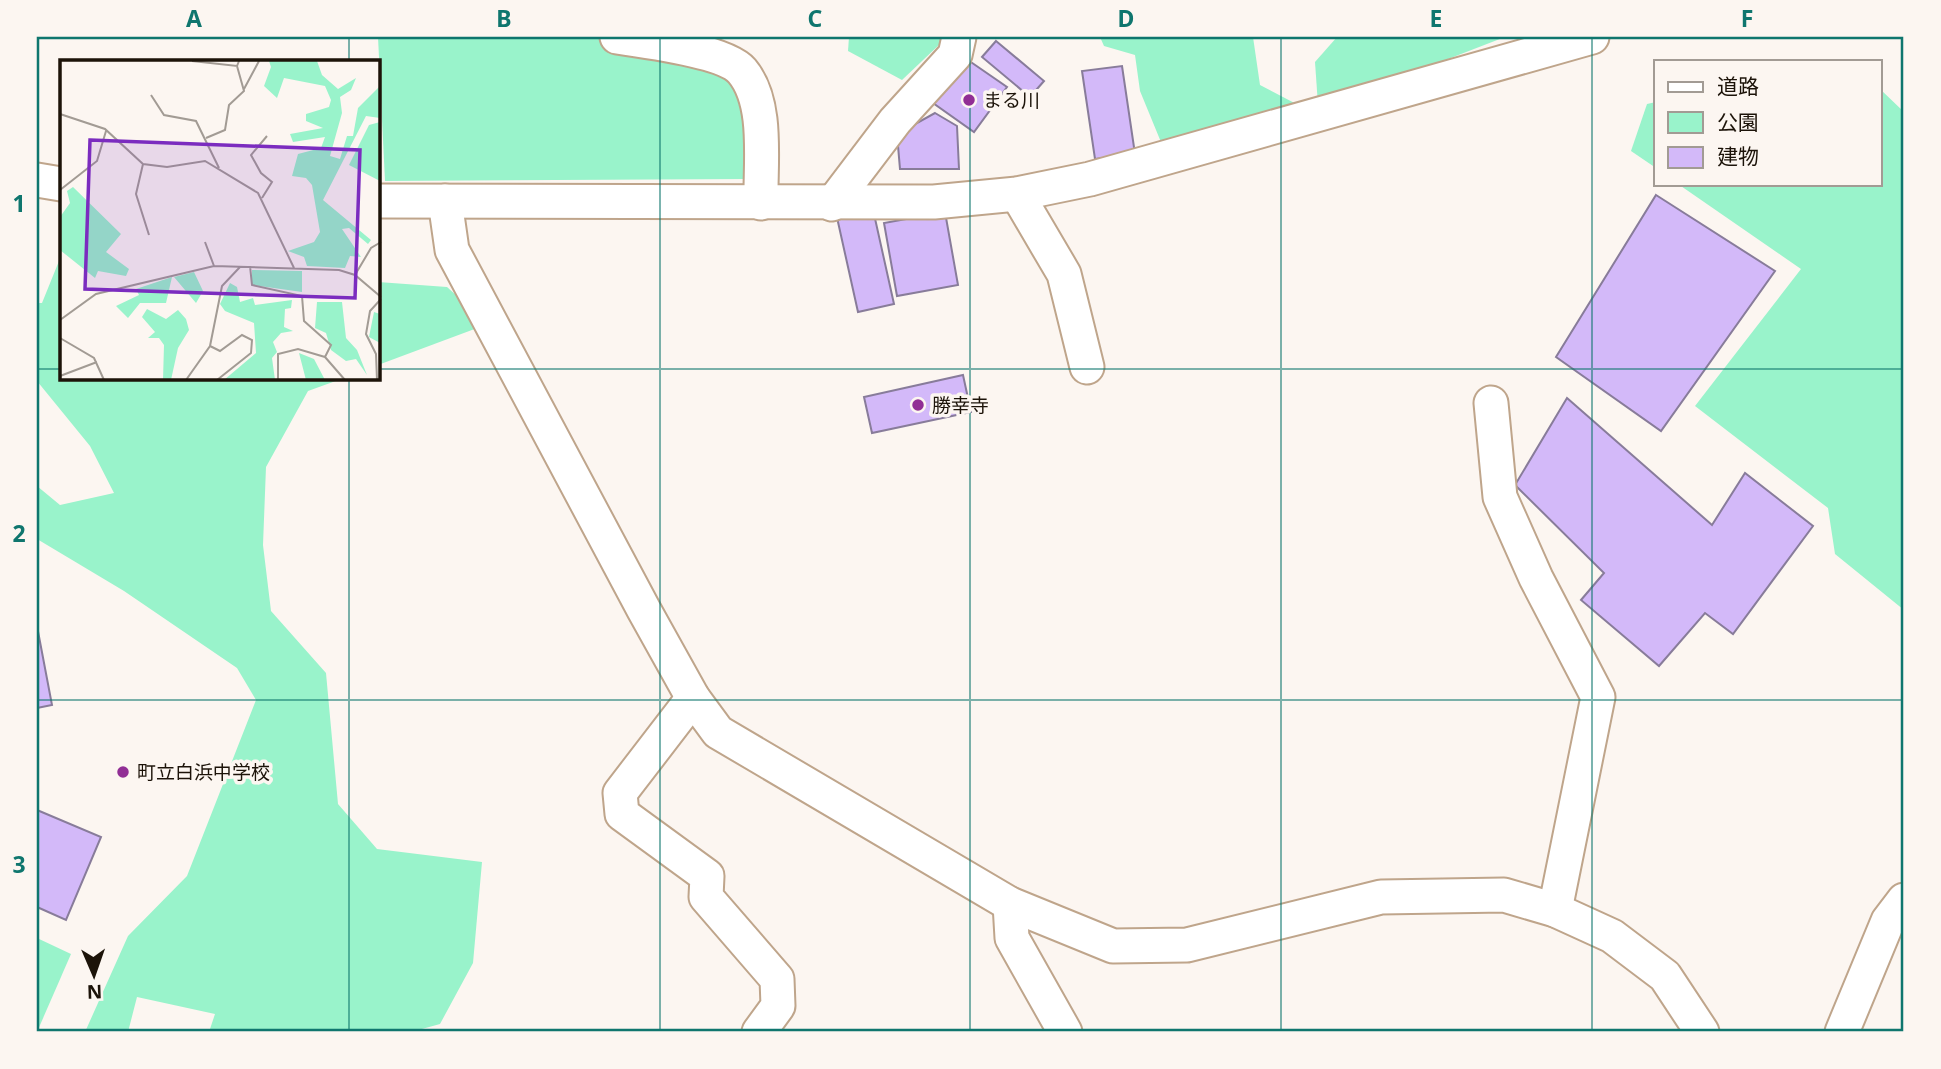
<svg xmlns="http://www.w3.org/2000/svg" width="1941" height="1069" viewBox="0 0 1941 1069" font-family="'Noto Sans','Noto Sans JP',sans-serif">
	<rect width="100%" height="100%" fill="#fcf6f1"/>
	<!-- green -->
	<g fill="#99f3cb">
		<polygon points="378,37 617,37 741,69 748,179 385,181"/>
		<polygon points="849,37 942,37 941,43 902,80 848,51"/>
		<polygon points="1100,37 1253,37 1260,85 1304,108 1163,147 1140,91 1135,55 1104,46"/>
		<polygon points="1337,37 1505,37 1355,95 1318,105 1315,62"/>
		<polygon points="1880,89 1904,112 1904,610 1835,554 1828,508 1695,406 1801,269 1678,184 1880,184"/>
		<polygon points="1656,102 1656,168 1631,151 1647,104"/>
		<polygon points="61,256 61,378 344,378 308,391 266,467 263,545 271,611 326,673 338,804 377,849 482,862 473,963 440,1024 411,1032 209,1032 215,1014 137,997 128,1032 85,1032 128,936 187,876 256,700 237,668 124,591 37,539 37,486 60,505 114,493 90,446 37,381 37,303 42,303"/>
		<polygon points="378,282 447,287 488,324 378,365"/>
		<polygon points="37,938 71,954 37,1032"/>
	</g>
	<!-- building -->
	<g fill="#d3b9f9" stroke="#887c9a" stroke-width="2">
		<polygon points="996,41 1044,81 1030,97 982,57"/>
		<polygon points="965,58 1007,87 974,132 933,103"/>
		<polygon points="1122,66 1135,154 1095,159 1082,71"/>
		<polygon points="935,113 957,126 959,169 900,169 897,134"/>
		<polygon points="1656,195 1775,271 1661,431 1556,357"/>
		<polygon points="872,205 894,304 858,312 836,213"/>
		<polygon points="945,212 958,285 897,296 884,223"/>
		<polygon points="963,375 971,412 872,433 864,397"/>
		<polygon points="1567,398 1712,525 1745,473 1813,526 1733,634 1705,613 1659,666 1581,600 1604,573 1515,485"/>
		<polygon points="37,626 52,705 37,708"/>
		<polygon points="37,810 101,837 66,920 37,907"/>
	</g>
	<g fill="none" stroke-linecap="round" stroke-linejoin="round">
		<!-- minor casing -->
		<g stroke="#bfa58b" stroke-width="37">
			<g id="minor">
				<path d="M617,37C644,41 725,51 742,71C769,103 760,163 761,203"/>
				<polyline points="37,180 61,184"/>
				<polyline points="1017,194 1064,274 1087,367"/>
				<polyline points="378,201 934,202 1017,194 1090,179 1592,37"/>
				<polyline points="445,201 452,250 644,610 693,698 718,732 1010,904 1113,946 1187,945 1381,897 1504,895 1555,910 1612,936 1665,976 1702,1032"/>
				<polyline points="832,204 895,121 955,55 959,37"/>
				<polyline points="1491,403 1500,497 1536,578 1598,697 1555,910"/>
				<polyline points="693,698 620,793 622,814 707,876 706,897 777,979 778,1006 759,1032"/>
				<polyline points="1010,904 1012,938 1065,1032"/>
				<polyline points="1842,1032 1888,921 1904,900"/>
			</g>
		</g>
		<!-- minor -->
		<use href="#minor" stroke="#fff" stroke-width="33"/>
	</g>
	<!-- grid -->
	<path fill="none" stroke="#0f766e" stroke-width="2" stroke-opacity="0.55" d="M349,37V61M660,37V1032M970,37V1032M1281,37V1032M1592,37V1032M37,369H61M378,369H1904M349,378V1032M37,700H1904"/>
	<!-- markers -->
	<g fill="#912e95" stroke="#fcf6f1" stroke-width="2.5">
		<circle cx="969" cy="100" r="7"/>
		<circle cx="918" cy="405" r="7"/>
		<circle cx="123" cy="772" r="7"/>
	</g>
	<g text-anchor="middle" stroke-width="7" stroke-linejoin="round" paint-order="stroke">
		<!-- poi labels -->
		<g font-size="19" fill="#1c1309" stroke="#fcf6f1" text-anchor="start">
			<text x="983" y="107">まる川</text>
			<text x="932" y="412">勝幸寺</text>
			<text x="137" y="779">町立白浜中学校</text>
		</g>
	</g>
	<!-- overview -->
	<g transform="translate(60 60)">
		<rect width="320" height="320" fill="#fcf6f1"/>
		<path d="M209,1H257L262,15L278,29L296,18L291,30L280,37L282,53L270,96L280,99L287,76H293L298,48L320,26V58L306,56L263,140L311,180L308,184L289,168L282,169L301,197L290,196L285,208L247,206L244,197L228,191L254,182L260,172L252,125L246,118L232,116L238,94L261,88L265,77L233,82L230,74L263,68L246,61V54L269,47L271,40L265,26L224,18L217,38L204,26L211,7ZM320,62H321L320,121L289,105L309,65ZM13,127L61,174L46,192L69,209L66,216L38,211L35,218L0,190V157L10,143L7,131ZM192,210L242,211V232L192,225ZM134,212L143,231L136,243L114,217ZM112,217L106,243H80L68,258L56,246L79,235L76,229ZM170,223L177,227L180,242L193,238L195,245L232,240L231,248L225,249L224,267L233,271L221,273L213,282L217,292L212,298L215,320H164L196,293L194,263L165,251L160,244ZM257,242H282L286,278L297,290L307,315L296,299L286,301L271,290L266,273L255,268ZM87,249L106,259L118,250L126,259L129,270L118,288L111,320H103L104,285L99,278H88L95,272L82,257ZM314,252L320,254V283L309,277ZM239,293L254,299L265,320H246Z" fill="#99f3cb"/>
		<path fill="none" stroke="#a29b94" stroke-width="2" d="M132,1L177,6L179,1M184,29L199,1M91,35L104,55L136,61L159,108M0,54L45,69L83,104L107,107L145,101L198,133L234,208M146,78L165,70L169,45L184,31L177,6M83,104L76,134L89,175M0,130L37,101L46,71M202,138L212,122L201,113L191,95L207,76M145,182L154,206M190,206L192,225L242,236L244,261L271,285L265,297L238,289L218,294V320M295,215L311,188L321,182M0,260L36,234L154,206L279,210L295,215L321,237M0,278L34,298L44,320M150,286L160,291L182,275L192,280L191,293L157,320M265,297L285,320M0,316L37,302M126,320L150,286L162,226L180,207M317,320L316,294L306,274L310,251L321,239"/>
		<path fill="#7b2cbf" fill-opacity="0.15" stroke="#7b2cbf" stroke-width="3.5" d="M30,80L300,90L295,238L25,229Z"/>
		<rect width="320" height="320" fill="none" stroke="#1c1309" stroke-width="3.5"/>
	</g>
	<!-- border -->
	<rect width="1941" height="1069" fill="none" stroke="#fcf6f1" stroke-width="77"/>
	<!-- legend -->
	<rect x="1654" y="60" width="228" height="126" fill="#fcf6f1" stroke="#a29b94" stroke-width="2"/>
	<rect x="1668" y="82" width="35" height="10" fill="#ffffff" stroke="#a29b94" stroke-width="2"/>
	<text x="1717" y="94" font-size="21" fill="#1c1309">道路</text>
	<rect x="1668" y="112" width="35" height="21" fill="#99f3cb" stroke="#a29b94" stroke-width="2"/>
	<text x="1717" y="130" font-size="21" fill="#1c1309">公園</text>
	<rect x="1668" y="147" width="35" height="21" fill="#d3b9f9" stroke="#a29b94" stroke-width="2"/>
	<text x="1717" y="164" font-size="21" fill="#1c1309">建物</text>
	<!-- north arrow -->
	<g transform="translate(94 975) rotate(178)" stroke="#fcf6f1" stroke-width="5" paint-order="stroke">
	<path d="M0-5L12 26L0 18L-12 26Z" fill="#1c1309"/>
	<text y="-10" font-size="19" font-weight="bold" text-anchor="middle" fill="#1c1309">N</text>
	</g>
	<rect x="38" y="38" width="1864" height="992" fill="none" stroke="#0f766e" stroke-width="2.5"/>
	<g font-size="23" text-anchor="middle" font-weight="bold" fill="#0f766e">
		<text x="194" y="27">A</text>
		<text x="504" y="27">B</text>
		<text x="815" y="27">C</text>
		<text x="1126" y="27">D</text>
		<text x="1436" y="27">E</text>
		<text x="1747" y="27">F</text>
		<text x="19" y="212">1</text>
		<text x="19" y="542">2</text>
		<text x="19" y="873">3</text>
	</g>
</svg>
